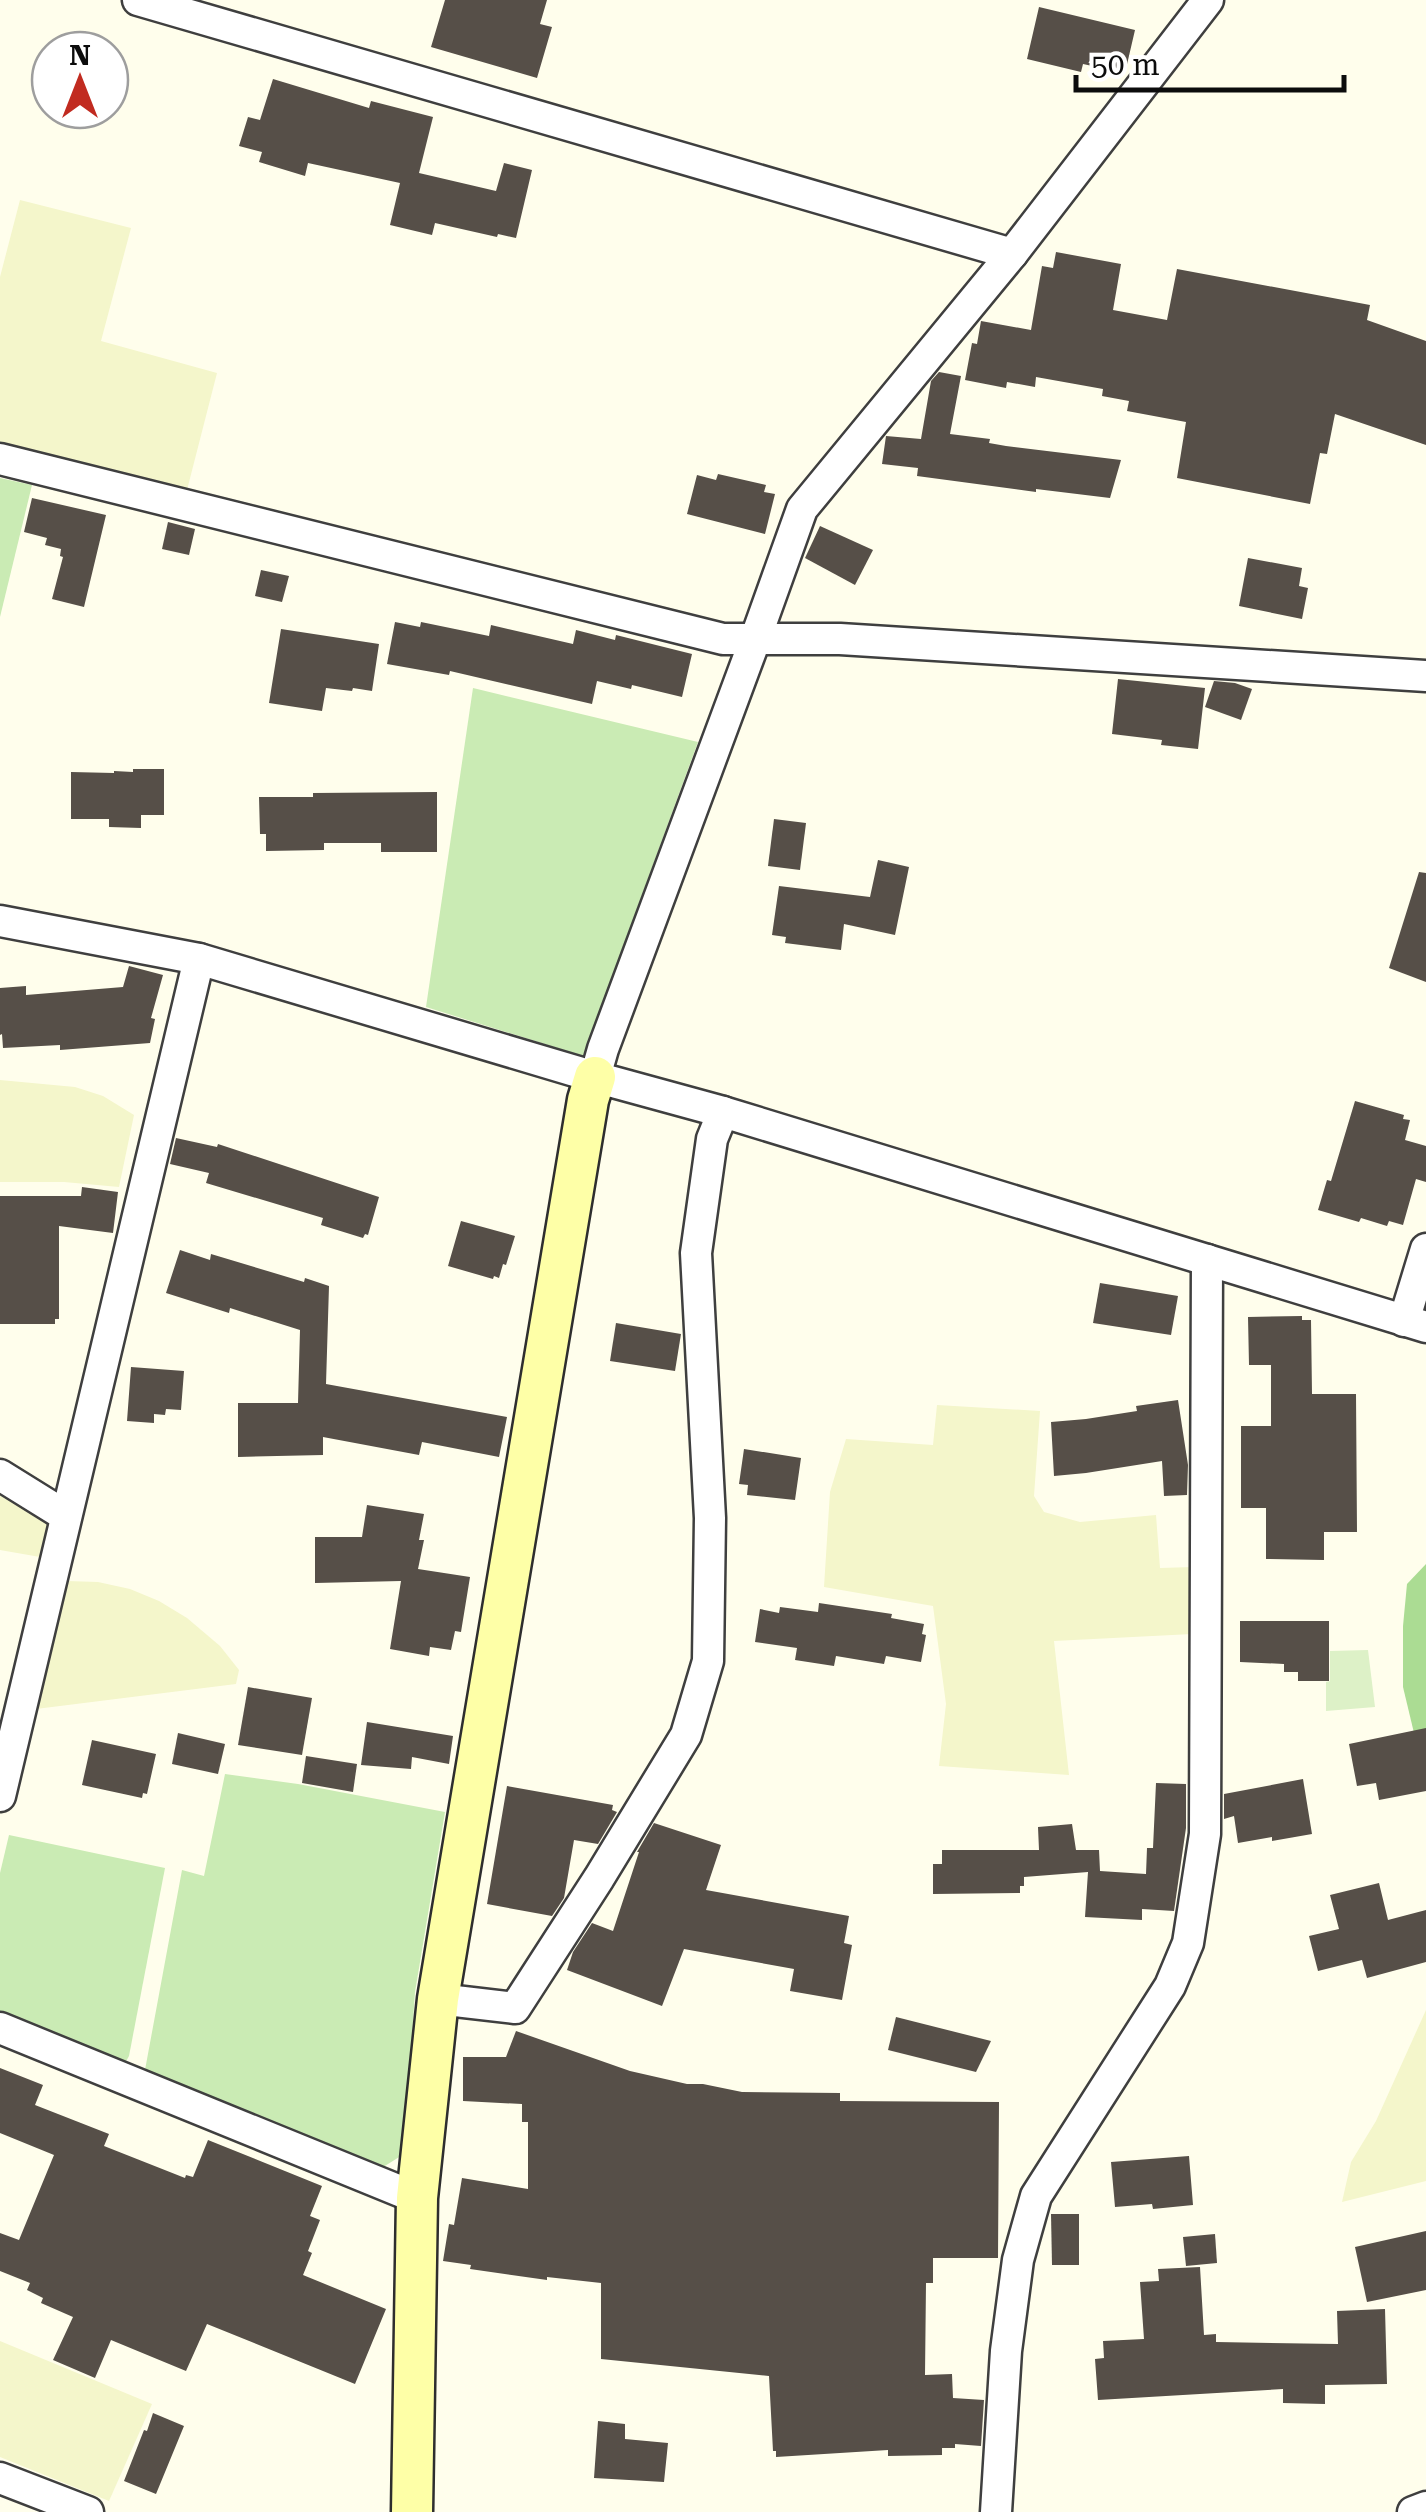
<svg xmlns="http://www.w3.org/2000/svg" width="1426" height="2512" viewBox="0 0 1426 2512" font-family="'Roboto Serif',serif">
	<rect width="100%" height="100%" fill="#fffeec"/>
	<!-- farmland -->
	<g fill="#f4f6cb">
		<polygon points="20,200 131,228 101,341 217,373 187,490 0,445 0,277"/>
		<polygon points="0,1080 75,1087 103,1096 134,1115 119,1187 64,1182 0,1182"/>
		<polygon points="937,1405 1040,1411 1034,1496 1044,1512 1080,1522 1156,1515 1160,1568 1193,1567 1192,1634 1054,1641 1069,1775 939,1766 946,1704 933,1606 824,1587 830,1492 846,1439 933,1445"/>
		<polygon points="0,1489 48,1525 40,1557 0,1550"/>
		<polygon points="67,1581 98,1582 130,1589 159,1601 187,1618 220,1646 239,1670 236,1684 36,1709"/>
		<polygon points="1426,2010 1426,2181 1342,2202 1351,2162 1376,2121"/>
		<polygon points="0,2341 152,2404 109,2501 0,2457"/>
	</g>
	<!-- green -->
	<g fill="#caebb4">
		<polygon points="0,478 32,485 0,617"/>
		<polygon points="473,688 698,742 583,1056 426,1007"/>
		<polygon points="225,1774 298,1784 445,1812 415,1992 404,2154 380,2169 145,2070 182,1870 204,1876"/>
		<polygon points="9,1835 165,1868 129,2056 125,2063 0,2013 0,1873"/>
	</g>
	<!-- forest -->
	<polygon fill="#abdc93" points="1426,1564 1426,1744 1414,1733 1403,1687 1403,1626 1407,1584"/>
	<!-- pitch -->
	<polygon fill="#ddf1c7" points="1368,1650 1375,1707 1326,1711 1326,1682 1330,1681 1330,1651"/>
	<!-- building -->
	<g fill="#564f48">
		<polygon points="445,0 547,0 540,24 552,27 537,78 431,47"/>
		<polygon points="1039,7 1135,30 1125,73 1083,64 1081,72 1027,59"/>
		<polygon points="273,79 369,108 371,101 433,117 419,173 496,191 504,163 532,170 516,238 498,234 497,237 435,223 432,235 390,225 400,183 308,163 305,176 259,162 262,152 239,146 248,117 260,120"/>
		<polygon points="1056,252 1121,264 1113,310 1167,320 1177,269 1370,305 1367,320 1426,341 1426,445 1335,414 1327,454 1320,453 1310,504 1177,478 1186,422 1127,411 1129,401 1102,396 1103,389 1036,377 1035,387 1007,382 1006,388 965,380 972,343 977,344 981,321 1031,330 1042,266 1053,268"/>
		<polygon points="939,372 961,376 950,434 990,439 989,443 1006,446 1121,460 1110,498 1036,489 1036,492 917,476 918,468 882,464 886,436 921,439 931,381"/>
		<polygon points="718,474 766,485 764,492 775,494 765,534 687,514 697,475 716,480"/>
		<polygon points="32,498 106,515 84,607 52,599 63,557 60,556 61,549 45,545 47,538 24,532"/>
		<polygon points="168,522 195,529 189,555 162,549"/>
		<polygon points="820,526 873,550 855,585 805,558"/>
		<polygon points="1248,558 1302,568 1299,586 1308,588 1302,619 1239,606"/>
		<polygon points="261,570 289,576 282,602 255,596"/>
		<polygon points="395,622 420,627 421,622 489,636 491,625 573,644 576,630 615,640 616,635 692,654 682,697 632,685 631,689 597,681 592,704 450,671 449,675 387,664"/>
		<polygon points="281,629 379,644 372,691 353,688 352,691 326,688 322,711 269,703"/>
		<polygon points="1118,679 1205,688 1198,749 1161,745 1162,740 1112,734"/>
		<polygon points="1214,681 1235,683 1252,689 1241,720 1205,707"/>
		<polygon points="133,769 164,769 164,815 141,815 141,828 109,827 109,819 71,819 71,772 114,773 114,771 133,772"/>
		<polygon points="437,792 437,852 381,852 381,843 324,843 324,850 266,851 266,834 260,834 259,797 313,797 313,793"/>
		<polygon points="774,819 806,823 800,870 768,866"/>
		<polygon points="878,860 909,867 895,935 844,924 841,950 785,943 786,937 772,935 779,886 870,897"/>
		<polygon points="1419,872 1426,873 1426,982 1389,968"/>
		<polygon points="129,966 163,975 151,1018 155,1019 150,1043 60,1050 60,1045 3,1048 2,1034 0,1035 0,988 26,986 26,995 123,987"/>
		<polygon points="1355,1101 1404,1115 1403,1119 1410,1120 1405,1140 1426,1146 1426,1182 1416,1179 1403,1225 1389,1221 1387,1226 1361,1218 1359,1222 1318,1210 1327,1180 1331,1181"/>
		<polygon points="176,1138 217,1147 218,1144 379,1197 368,1235 365,1234 363,1238 321,1225 323,1218 206,1183 209,1173 170,1164"/>
		<polygon points="82,1187 118,1192 113,1233 59,1226 59,1319 55,1319 55,1324 0,1324 0,1196 81,1196"/>
		<polygon points="461,1221 515,1236 506,1265 503,1264 499,1278 494,1276 493,1279 448,1266"/>
		<polygon points="180,1250 210,1260 211,1254 304,1282 305,1278 329,1286 326,1384 507,1417 499,1457 422,1442 419,1455 323,1437 323,1455 238,1457 238,1403 298,1403 300,1330 230,1308 229,1313 166,1293"/>
		<polygon points="1100,1283 1178,1296 1171,1335 1093,1323"/>
		<polygon points="1302,1316 1302,1320 1311,1320 1312,1394 1356,1394 1357,1532 1324,1532 1324,1560 1266,1559 1266,1508 1241,1508 1241,1426 1271,1426 1271,1365 1249,1365 1248,1317"/>
		<polygon points="616,1323 681,1334 675,1371 610,1361"/>
		<polygon points="131,1367 184,1371 181,1410 166,1409 165,1415 154,1414 154,1423 127,1421"/>
		<polygon points="1178,1400 1188,1465 1187,1495 1164,1496 1162,1461 1086,1473 1054,1476 1051,1422 1086,1419 1137,1411 1136,1406"/>
		<polygon points="744,1449 801,1458 795,1500 747,1495 748,1485 739,1484"/>
		<polygon points="367,1505 424,1514 419,1540 424,1540 418,1569 470,1577 461,1632 455,1631 451,1650 430,1647 429,1656 390,1649 401,1581 315,1583 315,1537 362,1537"/>
		<polygon points="819,1603 892,1614 891,1618 924,1624 922,1634 926,1635 921,1662 886,1656 884,1664 836,1656 834,1666 795,1660 797,1648 755,1642 760,1609 779,1613 780,1607 818,1612"/>
		<polygon points="1240,1621 1329,1621 1329,1681 1298,1681 1298,1672 1284,1672 1284,1664 1240,1662"/>
		<polygon points="248,1687 312,1698 302,1755 238,1745"/>
		<polygon points="367,1722 453,1736 449,1764 412,1757 411,1769 361,1765"/>
		<polygon points="1426,1728 1426,1791 1379,1800 1376,1783 1357,1786 1349,1744"/>
		<polygon points="178,1733 225,1744 218,1774 172,1764"/>
		<polygon points="92,1740 156,1754 147,1794 143,1793 142,1798 82,1785"/>
		<polygon points="306,1756 357,1764 353,1792 302,1783"/>
		<polygon points="1303,1779 1312,1834 1272,1841 1272,1837 1238,1843 1234,1816 1224,1819 1224,1794"/>
		<polygon points="1156,1783 1186,1784 1186,1828 1174,1911 1142,1909 1142,1920 1085,1917 1088,1872 1024,1877 1024,1886 1020,1886 1020,1893 933,1894 933,1864 942,1864 942,1850 1039,1850 1038,1827 1072,1824 1076,1850 1099,1850 1100,1871 1146,1874 1147,1848 1153,1848"/>
		<polygon points="507,1786 613,1805 612,1810 617,1812 598,1844 574,1840 564,1898 552,1916 487,1904"/>
		<polygon points="654,1823 721,1845 706,1890 849,1916 844,1943 852,1945 842,2000 790,1991 794,1969 684,1949 662,2006 567,1970 573,1952 592,1923 613,1931 639,1852 637,1852"/>
		<polygon points="1379,1883 1388,1920 1426,1910 1426,1962 1367,1978 1362,1960 1318,1971 1309,1936 1339,1929 1330,1895"/>
		<polygon points="896,2017 991,2041 976,2072 888,2050"/>
		<polygon points="516,2031 630,2071 687,2084 703,2084 742,2092 840,2093 840,2101 999,2102 998,2258 933,2258 933,2283 926,2283 925,2375 952,2374 953,2398 984,2400 981,2446 955,2444 955,2448 942,2448 942,2455 888,2456 888,2450 776,2457 776,2451 773,2451 769,2376 601,2359 601,2283 547,2277 547,2280 470,2269 471,2265 443,2261 449,2224 454,2225 462,2178 528,2189 528,2122 522,2122 522,2104 463,2101 463,2057 506,2057"/>
		<polygon points="0,2068 43,2085 35,2105 109,2134 104,2146 185,2178 186,2175 193,2177 208,2140 322,2186 310,2216 320,2220 308,2251 312,2253 303,2275 386,2309 355,2384 207,2324 186,2371 111,2340 95,2378 53,2360 73,2317 41,2303 43,2298 27,2290 30,2283 0,2271 0,2233 19,2240 54,2155 0,2133"/>
		<polygon points="1189,2156 1193,2205 1153,2209 1152,2204 1115,2207 1111,2162"/>
		<polygon points="1051,2214 1079,2214 1079,2265 1052,2265"/>
		<polygon points="1426,2231 1426,2290 1367,2302 1355,2247"/>
		<polygon points="1215,2234 1217,2263 1186,2266 1183,2237"/>
		<polygon points="1200,2267 1204,2335 1216,2334 1216,2342 1338,2344 1337,2311 1385,2309 1387,2384 1325,2385 1325,2404 1283,2403 1283,2389 1098,2400 1095,2359 1104,2358 1103,2341 1144,2339 1140,2282 1159,2281 1158,2269"/>
		<polygon points="153,2413 184,2426 156,2494 124,2481 144,2430 147,2431"/>
		<polygon points="598,2421 625,2424 625,2439 668,2443 664,2482 594,2478"/>
	</g>
	<g fill="none" stroke-linecap="round" stroke-linejoin="round">
		<!-- street casing -->
		<g stroke="#3f3f3f" stroke-width="35">
			<g id="street">
				<polyline points="138,0 1012,254"/>
				<polyline points="0,459 723,639 840,639 1426,676"/>
				<polyline points="0,921 199,959 595,1077 723,1112 1426,1327"/>
				<polyline points="595,1077 603,1049 755,640 802,509 1012,254 1208,0"/>
				<polyline points="1404,1321 1426,1249"/>
				<polyline points="0,1475 66,1516"/>
				<polyline points="0,1796 199,959"/>
				<polyline points="438,1999 515,2008 599,1878 686,1735 708,1661 710,1518 696,1253 712,1139 723,1112"/>
				<polyline points="0,2028 417,2198"/>
				<polyline points="0,2478 88,2512"/>
				<polyline points="996,2512 1006,2351 1018,2260 1036,2196 1170,1986 1188,1943 1205,1834 1207,1260"/>
				<polyline points="1413,2512 1426,2507"/>
			</g>
		</g>
		<!-- secondary casing -->
		<g stroke="#2e2e2e" stroke-width="45">
			<polyline id="secondary" points="412,2512 417,2198 438,1999 588,1100 595,1077"/>
		</g>
		<!-- street -->
		<use href="#street" stroke="#fff" stroke-width="30"/>
		<!-- secondary -->
		<use href="#secondary" stroke="#feffa7" stroke-width="40"/>
	</g>
	<!-- north arrow -->
	<g transform="translate(80 80)"><circle r="48" fill="#ffffff" stroke="#9e9e9e" stroke-width="2.5"/>
	<path d="M0-8L18 38L0 25L-18 38Z" fill="#c12b20"/>
	<text y="-15" font-size="28" font-weight="bold" text-anchor="middle" fill="#0c0c0c">N</text>
	</g>
	<!-- scale -->
	<path d="M1076 75v15h268v-15" fill="none" stroke="#0c0c0c" stroke-width="5"/>
	<text x="1091" y="75" font-size="30" fill="#0c0c0c" stroke="#ffffff" stroke-width="8" paint-order="stroke">50 m</text>
</svg>
